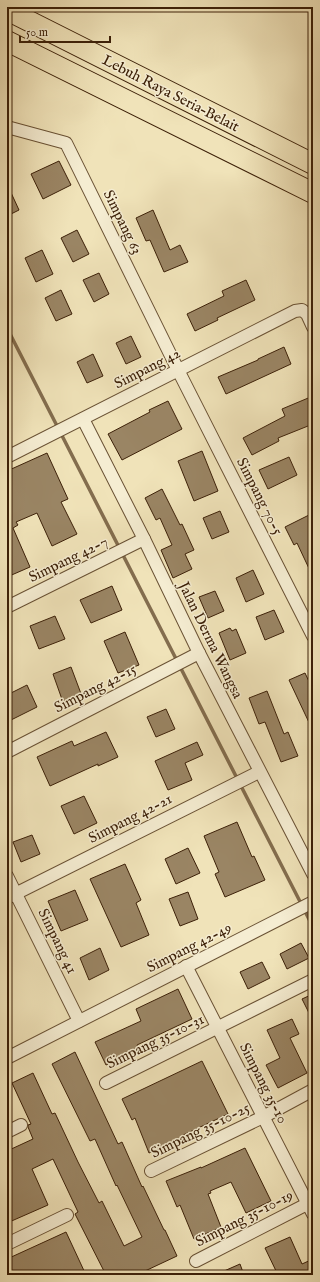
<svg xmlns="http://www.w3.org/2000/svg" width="320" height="1282" viewBox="0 0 320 1282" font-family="'IM FELL English',serif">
	<rect width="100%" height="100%" fill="#f0e3b9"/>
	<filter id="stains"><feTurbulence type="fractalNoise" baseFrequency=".005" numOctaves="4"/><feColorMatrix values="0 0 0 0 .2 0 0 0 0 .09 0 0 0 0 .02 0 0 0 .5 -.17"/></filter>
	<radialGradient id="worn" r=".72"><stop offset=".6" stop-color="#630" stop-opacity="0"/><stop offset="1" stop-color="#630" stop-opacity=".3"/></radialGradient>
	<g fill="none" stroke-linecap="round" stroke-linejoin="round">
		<!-- stream -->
		<polyline stroke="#836d4e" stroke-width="3.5" points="7,328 313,927"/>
	</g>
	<!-- building -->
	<g fill="#9a8564" stroke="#3c2008">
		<polygon points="59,161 71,185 43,199 31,174"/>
		<polygon points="7,184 19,210 7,216"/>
		<polygon points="153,210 170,250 180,245 188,262 164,272 150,240 146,241 136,218"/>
		<polygon points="77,230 89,254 73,262 61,238"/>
		<polygon points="42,250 53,274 36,282 25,258"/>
		<polygon points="99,273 109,294 94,302 83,280"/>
		<polygon points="246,280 255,300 217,318 218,320 195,331 187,314 224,296 222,291"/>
		<polygon points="61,290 72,314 56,321 45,298"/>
		<polygon points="131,336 141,357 126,364 116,343"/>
		<polygon points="284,347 291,364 226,394 218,377 258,360 258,359"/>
		<polygon points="93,354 103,376 87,383 77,362"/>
		<polygon points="313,396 313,424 278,438 279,441 252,455 243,438 285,416 282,409"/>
		<polygon points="168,401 182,429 122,460 108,434 150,412 149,410"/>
		<polygon points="202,451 218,491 194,501 178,461"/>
		<polygon points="47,453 68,499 61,502 77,534 52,546 37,513 16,522 18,525 13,528 30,567 7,577 7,471"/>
		<polygon points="289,457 297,475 268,489 259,470"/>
		<polygon points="162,489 180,525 182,524 194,550 185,554 192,569 173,578 161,550 172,545 160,518 156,520 145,498"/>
		<polygon points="220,511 229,532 212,539 203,518"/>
		<polygon points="313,513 313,577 297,543 294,545 285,527"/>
		<polygon points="253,570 264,594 246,602 236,578"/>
		<polygon points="112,586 122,610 91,623 80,600"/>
		<polygon points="215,591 224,611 208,618 199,597"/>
		<polygon points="274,610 284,632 265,640 256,617"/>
		<polygon points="55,616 65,639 39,649 30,626"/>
		<polygon points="230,628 232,631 236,629 246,653 230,660 219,633"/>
		<polygon points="125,632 139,665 118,673 104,641"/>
		<polygon points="71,667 83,699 64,705 53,674"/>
		<polygon points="305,673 313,690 313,731 289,680"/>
		<polygon points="27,685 37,707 7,722 7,695"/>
		<polygon points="267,691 284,734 288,732 298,756 281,762 265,722 259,724 249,698"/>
		<polygon points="166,709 175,729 156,737 147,717"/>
		<polygon points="106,732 118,757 98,766 98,764 50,786 37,757 72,741 74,746"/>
		<polygon points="197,742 203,755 185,763 192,780 168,790 155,761"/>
		<polygon points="84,796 97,823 74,834 61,806"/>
		<polygon points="237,822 252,857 254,856 265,880 225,897 215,874 219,872 204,836"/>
		<polygon points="32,835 40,854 21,862 13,842"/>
		<polygon points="188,848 200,873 176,884 165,859"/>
		<polygon points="125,864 141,900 136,903 149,935 121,947 90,879"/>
		<polygon points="75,890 88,920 61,931 48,901"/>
		<polygon points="188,892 198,919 180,926 169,899"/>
		<polygon points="301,943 309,958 287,969 280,954"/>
		<polygon points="100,948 109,970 89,980 80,958"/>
		<polygon points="262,962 270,978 248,989 240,972"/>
		<polygon points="178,989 192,1019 137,1045 139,1050 106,1065 95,1042 141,1021 136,1009"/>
		<polygon points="313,994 313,1021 302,999"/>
		<polygon points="292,1019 299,1034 290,1038 307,1073 278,1088 266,1065 280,1058 267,1030"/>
		<polygon points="75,1052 118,1144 122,1142 142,1187 143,1186 164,1230 165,1230 177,1256 145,1271 147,1275 106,1275 75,1214 78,1212 53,1159 32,1169 48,1205 7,1223 7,1151 33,1139 28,1127 28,1125 31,1124 12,1083 33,1073 52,1114 55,1113 78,1162 99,1203 102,1201 124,1246 142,1237 117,1185 116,1186 95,1139 90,1141 52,1064"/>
		<polygon points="202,1061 228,1114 181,1136 182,1139 149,1153 135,1118 132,1120 122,1099"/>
		<polygon points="245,1148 271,1201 246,1213 231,1182 210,1191 211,1193 208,1194 221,1227 194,1239 180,1205 177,1207 166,1181 201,1167 201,1168"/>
		<polygon points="66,1232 86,1275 7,1275 7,1259"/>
		<polygon points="290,1237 302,1264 313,1259 313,1275 278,1275 265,1248"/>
		<polygon points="240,1264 244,1275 215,1275"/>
	</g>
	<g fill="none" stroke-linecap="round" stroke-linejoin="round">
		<!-- minor casing -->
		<g stroke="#695134" stroke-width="14">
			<g id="minor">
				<polyline points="7,127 66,143 178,370 313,636"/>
				<polyline points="83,419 144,539 199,653 313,874"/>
				<polyline points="7,457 295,311 302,310 307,314 313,327"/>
				<polyline points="7,607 144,539"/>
				<polyline points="7,752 199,653"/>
				<polyline points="7,876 79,1021"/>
				<polyline points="7,898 259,772"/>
				<polyline points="186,966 313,1214"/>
				<polyline points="7,1058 313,902"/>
				<polyline points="106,1083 311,981"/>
				<polyline points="7,1132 21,1125"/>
				<polyline points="151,1171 263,1117 313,1090"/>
				<polyline points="7,1244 67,1215"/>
				<polyline points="196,1261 313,1201"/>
			</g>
		</g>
		<!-- trunk casing -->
		<g stroke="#3c2008" stroke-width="22">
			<g id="trunk">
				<polyline points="7,10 313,164"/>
				<polyline points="7,41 313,193"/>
			</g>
		</g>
		<!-- minor -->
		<use href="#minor" stroke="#f5edd2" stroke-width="12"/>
		<!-- trunk -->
		<use href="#trunk" stroke="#f0e3b9" stroke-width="20"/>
	</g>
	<g text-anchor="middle" stroke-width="3" stroke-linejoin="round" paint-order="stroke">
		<!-- street labels -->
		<g font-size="15" fill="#3c2008" stroke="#f5edd2">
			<text transform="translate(171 93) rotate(27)" y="5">Lebuh Raya Seria–Belait</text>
			<text transform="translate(123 222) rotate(64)" y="5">Simpang 63</text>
			<text transform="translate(147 368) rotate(-27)" y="5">Simpang 42</text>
			<text transform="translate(260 496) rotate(63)" y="5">Simpang 70-5</text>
			<text transform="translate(68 559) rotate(-26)" y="5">Simpang 42-7</text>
			<text transform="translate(211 640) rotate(64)" y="5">Jalan Derma Wangsa</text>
			<text transform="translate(95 688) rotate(-27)" y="5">Simpang 42-15</text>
			<text transform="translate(130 818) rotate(-27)" y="5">Simpang 42-21</text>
			<text transform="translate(58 941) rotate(64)" y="5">Simpang 41</text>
			<text transform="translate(189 947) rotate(-27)" y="5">Simpang 42-49</text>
			<text transform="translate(155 1041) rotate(-26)" y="5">Simpang 35-10-31</text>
			<text transform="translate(264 1083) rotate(63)" y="5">Simpang 35-10</text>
			<text transform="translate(200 1130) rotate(-26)" y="5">Simpang 35-10-25</text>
			<text transform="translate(244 1218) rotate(-27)" y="5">Simpang 35-10-19</text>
		</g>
	</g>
	<!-- margin -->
	<rect width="320" height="1282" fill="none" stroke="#f0e3b9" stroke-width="24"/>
	<rect x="8" y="8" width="304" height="1266" fill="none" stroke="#3c2008" stroke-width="2"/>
	<rect x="12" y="12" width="296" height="1258" fill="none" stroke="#3c2008"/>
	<!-- scale -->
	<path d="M20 36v6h90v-6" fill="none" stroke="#3c2008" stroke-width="2"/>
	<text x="26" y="36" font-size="12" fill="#3c2008" stroke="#f5edd2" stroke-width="3" paint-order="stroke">50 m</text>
	<rect width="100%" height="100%" filter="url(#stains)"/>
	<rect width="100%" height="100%" fill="url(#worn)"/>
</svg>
